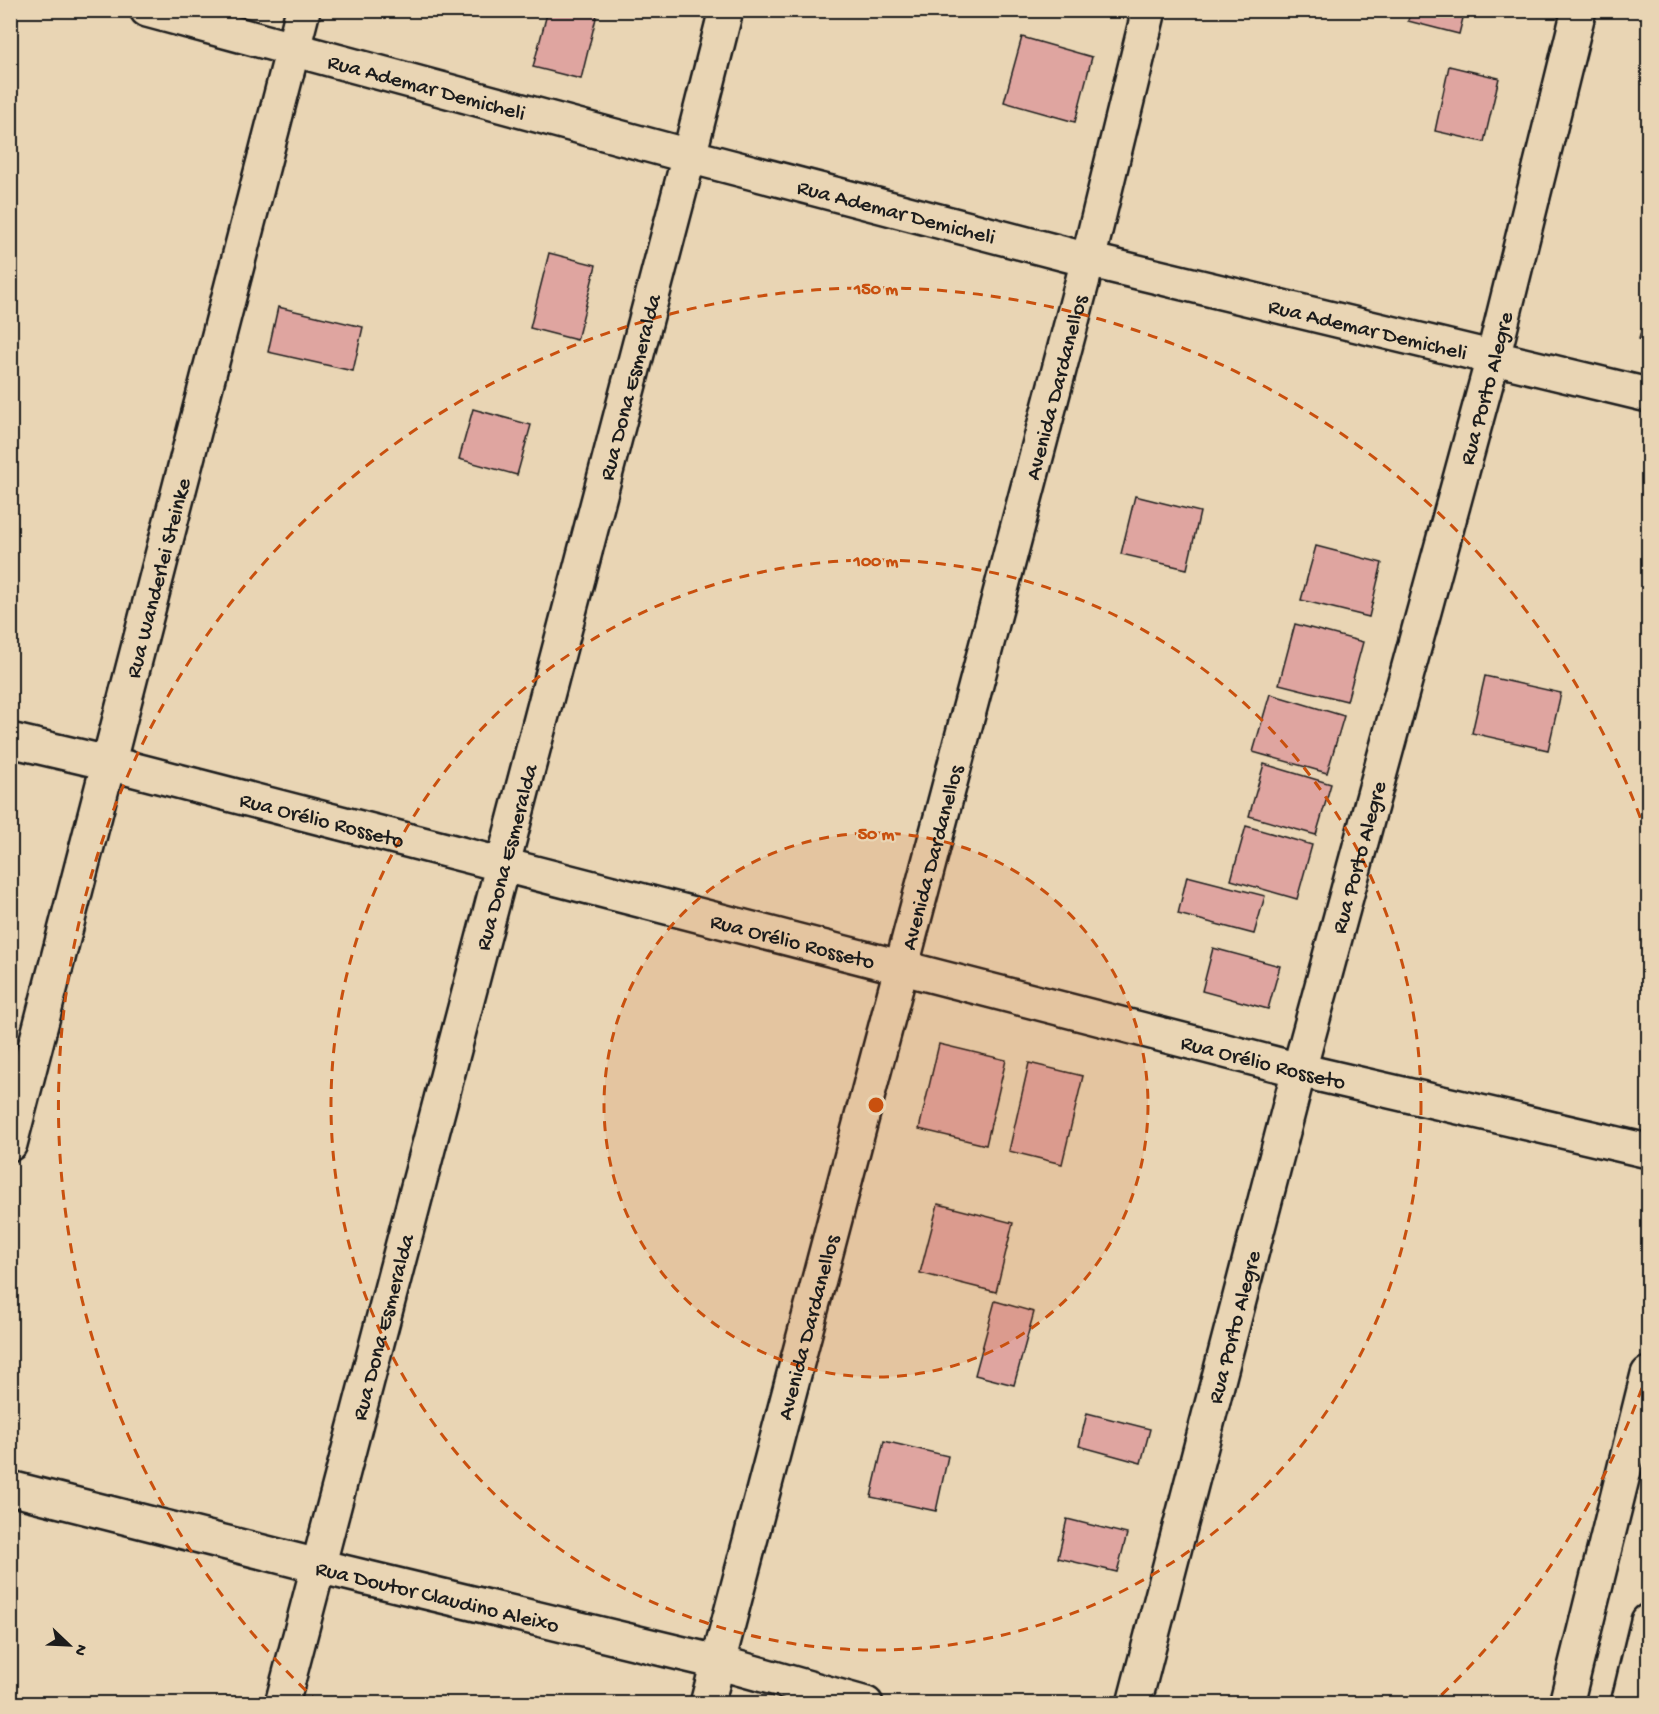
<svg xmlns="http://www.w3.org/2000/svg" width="1659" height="1714" viewBox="0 0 1659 1714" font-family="'Gochi Hand',sans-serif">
	<rect width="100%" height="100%" fill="#e9d5b4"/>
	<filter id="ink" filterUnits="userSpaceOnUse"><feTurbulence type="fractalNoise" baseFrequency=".0167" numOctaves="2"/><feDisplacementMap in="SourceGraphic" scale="12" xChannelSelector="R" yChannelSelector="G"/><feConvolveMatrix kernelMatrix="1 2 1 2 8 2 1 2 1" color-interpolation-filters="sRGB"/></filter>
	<g filter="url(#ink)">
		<!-- building -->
		<g fill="#dfa5a0" stroke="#1c1c1c" stroke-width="1.5">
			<polygon points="548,10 598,10 581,79 533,67"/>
			<polygon points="1411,10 1465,10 1459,34 1408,21"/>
			<polygon points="1022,37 1092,57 1075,122 1004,102"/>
			<polygon points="1449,66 1499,78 1484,142 1435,131"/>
			<polygon points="549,253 596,265 577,340 530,328"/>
			<polygon points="1648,306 1648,342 1639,339"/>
			<polygon points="278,307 363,327 353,371 268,352"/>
			<polygon points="473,409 531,425 517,475 459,459"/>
			<polygon points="1135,496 1200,512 1187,569 1121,554"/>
			<polygon points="1316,546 1382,563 1369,617 1301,600"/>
			<polygon points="1295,624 1363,642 1347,701 1279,684"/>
			<polygon points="1485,676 1561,693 1548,750 1472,733"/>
			<polygon points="1270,694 1344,716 1327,773 1253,752"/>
			<polygon points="1264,764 1331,784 1316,835 1249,816"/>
			<polygon points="1246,826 1312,845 1297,899 1231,880"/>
			<polygon points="1187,876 1265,896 1254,934 1178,914"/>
			<polygon points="1213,948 1280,966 1268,1009 1202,991"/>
			<polygon points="939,1044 1006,1060 986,1145 919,1129"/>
			<polygon points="1029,1063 1083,1076 1062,1164 1009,1151"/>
			<polygon points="938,1204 1013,1223 996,1292 920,1273"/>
			<polygon points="995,1301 1034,1312 1014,1385 975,1375"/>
			<polygon points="1087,1413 1150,1429 1141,1463 1079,1446"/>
			<polygon points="884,1441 948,1456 936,1511 871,1497"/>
			<polygon points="1067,1519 1127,1534 1117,1572 1058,1558"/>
		</g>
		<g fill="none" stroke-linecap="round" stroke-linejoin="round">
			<!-- street casing -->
			<g stroke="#1c1c1c" stroke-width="38">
				<g id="street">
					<path id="s1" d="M147,10L689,156L1088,260L1648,395"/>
					<path id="s2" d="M10,740L108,763L1299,1070L1648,1151"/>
					<path id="s3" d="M10,1144L303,10"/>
					<path id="s4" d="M10,1488L318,1566L717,1662L866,1704"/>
					<path id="s5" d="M282,1704L689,156L726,10"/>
					<path id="s6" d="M707,1704L1088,260L1149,10"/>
					<path id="s7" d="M1134,1704L1299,1070L1493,358L1579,10"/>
				</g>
			</g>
			<!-- secondary casing -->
			<g stroke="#1c1c1c" stroke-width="38">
				<g id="secondary">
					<polyline points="1566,1704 1648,1374"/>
					<polyline points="1628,1704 1648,1621"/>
				</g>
			</g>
			<!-- street -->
			<use href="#street" stroke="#e9d5b4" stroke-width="33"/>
			<!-- secondary -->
			<use href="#secondary" stroke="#e9d5b4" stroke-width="33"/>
		</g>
	</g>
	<!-- distance rings -->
	<circle cx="876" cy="1105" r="272" fill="#c9500e" fill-opacity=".12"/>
	<g fill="none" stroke="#c9500e" stroke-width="3" stroke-dasharray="10 8">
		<circle cx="876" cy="1105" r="272"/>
		<circle cx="876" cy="1105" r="545"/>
		<path d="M1648 1371A817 817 0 0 1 1433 1703M319 1703A817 817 0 1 1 1648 839"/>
	</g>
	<g text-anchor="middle" stroke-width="4.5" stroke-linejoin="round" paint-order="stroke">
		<!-- street labels -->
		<g font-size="22" fill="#1c1c1c" stroke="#e9d5b4">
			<text dy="8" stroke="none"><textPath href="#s1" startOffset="290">Rua Ademar Demicheli</textPath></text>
			<text dy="8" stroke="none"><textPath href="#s1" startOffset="776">Rua Ademar Demicheli</textPath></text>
			<text dy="8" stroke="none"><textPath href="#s1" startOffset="1262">Rua Ademar Demicheli</textPath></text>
			<text dy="8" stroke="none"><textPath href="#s5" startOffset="1362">Rua Dona Esmeralda</textPath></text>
			<text dy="8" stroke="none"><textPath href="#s6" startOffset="1362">Avenida Dardanellos</textPath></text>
			<text dy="8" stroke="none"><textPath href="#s7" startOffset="1362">Rua Porto Alegre</textPath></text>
			<text dy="8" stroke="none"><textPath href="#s3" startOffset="585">Rua Wanderlei Steinke</textPath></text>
			<text dy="8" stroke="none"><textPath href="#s2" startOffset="322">Rua Orélio Rosseto</textPath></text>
			<text dy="8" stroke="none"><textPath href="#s5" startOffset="876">Rua Dona Esmeralda</textPath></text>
			<text dy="8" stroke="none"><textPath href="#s6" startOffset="876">Avenida Dardanellos</textPath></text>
			<text dy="8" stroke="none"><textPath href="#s7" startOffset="876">Rua Porto Alegre</textPath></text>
			<text dy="8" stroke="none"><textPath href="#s2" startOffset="808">Rua Orélio Rosseto</textPath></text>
			<text dy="8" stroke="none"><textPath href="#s2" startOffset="1294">Rua Orélio Rosseto</textPath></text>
			<text dy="8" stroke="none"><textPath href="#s5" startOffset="390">Rua Dona Esmeralda</textPath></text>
			<text dy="8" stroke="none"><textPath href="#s6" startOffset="390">Avenida Dardanellos</textPath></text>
			<text dy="8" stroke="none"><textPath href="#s7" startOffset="390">Rua Porto Alegre</textPath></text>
			<text dy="8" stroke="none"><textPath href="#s4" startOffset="441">Rua Doutor Claudino Aleixo</textPath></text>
		</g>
	</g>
	<circle cx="876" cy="1105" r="9" fill="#c9500e" stroke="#e9d5b4" stroke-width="3"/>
	<g font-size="18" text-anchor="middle" font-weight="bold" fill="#c9500e" stroke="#e9d5b4" stroke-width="4.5" stroke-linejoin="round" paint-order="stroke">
		<text x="876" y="294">150 m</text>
		<text x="876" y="566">100 m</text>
		<text x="876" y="839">50 m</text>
	</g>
	<!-- margin -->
	<rect width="1659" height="1714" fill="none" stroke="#e9d5b4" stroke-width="36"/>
	<rect x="18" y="18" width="1623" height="1678" fill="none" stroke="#1c1c1c" stroke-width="2" filter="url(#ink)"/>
	<!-- north arrow -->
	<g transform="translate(69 1645) rotate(113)" stroke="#e9d5b4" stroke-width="4.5" paint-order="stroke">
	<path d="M0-4.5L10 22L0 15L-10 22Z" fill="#1c1c1c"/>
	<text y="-9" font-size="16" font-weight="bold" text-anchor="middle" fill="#1c1c1c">N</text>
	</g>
</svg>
